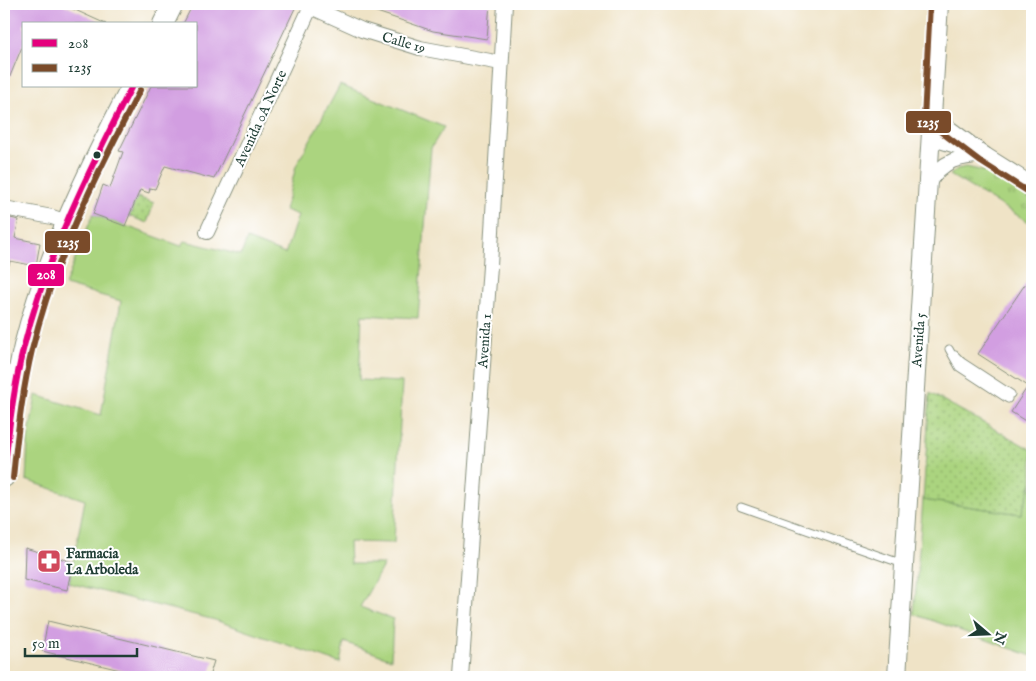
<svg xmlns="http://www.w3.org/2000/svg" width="1036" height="681" viewBox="0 0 1036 681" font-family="'IM FELL English',serif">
	<defs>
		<pattern id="park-tufts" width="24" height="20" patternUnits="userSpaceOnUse" patternTransform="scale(1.25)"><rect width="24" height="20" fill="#abd47f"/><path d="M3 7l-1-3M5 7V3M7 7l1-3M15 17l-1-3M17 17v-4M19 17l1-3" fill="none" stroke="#8bad69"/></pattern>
		<pattern id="garden-dots" width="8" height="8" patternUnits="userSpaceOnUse" patternTransform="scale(1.25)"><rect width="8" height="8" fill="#abd47f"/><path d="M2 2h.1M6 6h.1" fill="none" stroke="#8bad69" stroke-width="1.8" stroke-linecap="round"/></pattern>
	</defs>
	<rect width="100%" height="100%" fill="#fff"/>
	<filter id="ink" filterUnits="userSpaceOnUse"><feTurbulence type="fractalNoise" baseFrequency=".02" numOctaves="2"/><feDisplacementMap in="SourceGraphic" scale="10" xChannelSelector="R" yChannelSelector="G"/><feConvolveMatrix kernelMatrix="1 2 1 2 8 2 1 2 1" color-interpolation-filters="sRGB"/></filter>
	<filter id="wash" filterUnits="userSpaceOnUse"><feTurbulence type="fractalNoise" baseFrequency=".0096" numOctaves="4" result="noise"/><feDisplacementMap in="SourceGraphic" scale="20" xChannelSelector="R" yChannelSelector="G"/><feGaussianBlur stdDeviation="1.12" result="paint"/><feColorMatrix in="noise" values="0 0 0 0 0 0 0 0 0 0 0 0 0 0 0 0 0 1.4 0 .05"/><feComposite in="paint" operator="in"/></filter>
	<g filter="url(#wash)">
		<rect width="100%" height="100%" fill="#efe3c6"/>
		<!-- grass -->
		<g fill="#abd47f" stroke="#65885a">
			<polygon points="340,85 444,127 431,148 418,318 362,315 359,380 402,382 394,543 349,542 350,564 384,564 360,607 393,619 391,659 344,642 340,663 215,620 69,583 85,500 26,480 28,440 36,395 101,415 121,301 65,285 93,214 181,246 185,241 241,255 247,239 285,254 298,215 285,210 296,166"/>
			<polygon points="1032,482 1032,656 914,614 923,500 1021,514"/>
		</g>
		<!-- park -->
		<polygon fill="url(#park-tufts)" stroke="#65885a" points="966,167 984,171 1032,200 1032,224 950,175 957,169"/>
		<!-- garden -->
		<g fill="url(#garden-dots)" stroke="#65885a">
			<polygon points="137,197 154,203 147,223 129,216"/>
			<polygon points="930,393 1032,450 1032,482 1021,514 923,500"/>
		</g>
		<g id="blocks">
			<!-- building -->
			<g fill="#d29ee1">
				<polygon points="4,4 62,4 106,24 24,24 24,42 4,91"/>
				<polygon points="193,4 297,4 214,179 165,166 155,189 150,188 149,193 140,190 125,226 93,214 103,185 110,188 123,152 119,151 151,86 196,86 196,24 183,24"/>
				<polygon points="359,4 490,4 487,39 433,31 359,6"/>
				<polygon points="6,217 19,220 15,238 40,243 36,266 10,261 9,265 4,264 4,225"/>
				<polygon points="1032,274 1032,415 1027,422 1011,412 1028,386 978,354"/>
				<polygon points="25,548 73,562 67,590 24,580"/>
				<polygon points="48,621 214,661 209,677 149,677 42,651"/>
			</g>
		</g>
	</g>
	<g filter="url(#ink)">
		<use href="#blocks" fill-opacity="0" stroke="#87907d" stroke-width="1"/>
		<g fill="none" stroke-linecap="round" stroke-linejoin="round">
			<!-- service casing -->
			<g stroke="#87907d" stroke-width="9">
				<g id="service">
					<polyline points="949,349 959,367 1008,399"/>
					<polyline points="955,355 962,362 1011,394"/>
					<polyline points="741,507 903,564"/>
				</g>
			</g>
			<!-- minor casing -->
			<g stroke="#87907d" stroke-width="16">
				<g id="minor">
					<polyline points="311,7 362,30 420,48 501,63"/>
					<polyline points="932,115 986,155 1032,184"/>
					<polyline points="930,138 976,152"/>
					<path d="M928,184C943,159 959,157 986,155"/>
					<polyline points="4,208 52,217 67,222"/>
					<polyline points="207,232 312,4"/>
					<polyline points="461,677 490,266 505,4"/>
				</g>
			</g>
			<!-- tertiary casing -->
			<g stroke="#87907d" stroke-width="20">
				<polyline id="tertiary" points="897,677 939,4"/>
			</g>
			<!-- secondary casing -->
			<g stroke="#87907d" stroke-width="22">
				<g id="secondary">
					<polyline points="163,24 173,4"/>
					<path d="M4,477C8,435 14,388 24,346C47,255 89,169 132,86"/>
				</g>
			</g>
			<!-- service -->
			<use href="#service" stroke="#fff" stroke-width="7"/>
			<!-- minor -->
			<use href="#minor" stroke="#fff" stroke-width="14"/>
			<!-- tertiary -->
			<use href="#tertiary" stroke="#fff" stroke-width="18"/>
			<!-- secondary -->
			<use href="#secondary" stroke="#fff" stroke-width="20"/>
			<!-- bus-1 casing -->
			<g stroke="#fff" stroke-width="10">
				<path id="bus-1" d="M4,477C8,433 13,388 24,346C47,254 89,170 132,86"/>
			</g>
			<!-- bus-2 casing -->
			<g stroke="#fff" stroke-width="10">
				<g id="bus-2">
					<polyline points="930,4 924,119 981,162 1027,191"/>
					<path d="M13,478C17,435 22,392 32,350C54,258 97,173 140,90"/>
				</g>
			</g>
			<!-- bus-1 -->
			<use href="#bus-1" stroke="#e5007d" stroke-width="6"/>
			<!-- bus-2 -->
			<use href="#bus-2" stroke="#7a4b2a" stroke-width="6"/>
		</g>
	</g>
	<!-- icons -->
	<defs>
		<g id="pharmacy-square" transform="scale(1.25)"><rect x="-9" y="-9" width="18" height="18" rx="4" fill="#d1495b" stroke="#fff"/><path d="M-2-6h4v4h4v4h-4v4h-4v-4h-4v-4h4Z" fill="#fff"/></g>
	</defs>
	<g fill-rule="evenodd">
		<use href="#pharmacy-square" x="49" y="561"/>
	</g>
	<!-- markers -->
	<circle fill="#1f3d34" stroke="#fff" stroke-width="2" cx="97" cy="155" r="4.5"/>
	<g text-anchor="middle" stroke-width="4" stroke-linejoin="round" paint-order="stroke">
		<!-- street labels -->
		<g font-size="14" fill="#1f3d34" stroke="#fff">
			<text transform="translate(404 42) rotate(16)" y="5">Calle 19</text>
			<text transform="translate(260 118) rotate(-65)" y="5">Avenida 0A Norte</text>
			<text transform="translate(918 340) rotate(-86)" y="5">Avenida 5</text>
			<text transform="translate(484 341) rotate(-86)" y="5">Avenida 1</text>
		</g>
		<!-- poi labels -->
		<g font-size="14" font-weight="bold" fill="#1f3d34" stroke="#fff" text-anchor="start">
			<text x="66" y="558">Farmacia<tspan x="66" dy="16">La Arboleda</tspan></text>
		</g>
	</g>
	<g stroke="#fff" stroke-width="2">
		<rect x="905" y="110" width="47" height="24" rx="5" fill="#7a4b2a"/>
		<rect x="44" y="230" width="47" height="24" rx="5" fill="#7a4b2a"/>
		<rect x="27" y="263" width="38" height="24" rx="5" fill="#e5007d"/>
	</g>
	<g font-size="14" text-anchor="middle" font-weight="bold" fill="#fff">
		<text x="928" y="127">1235</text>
		<text x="68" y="247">1235</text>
		<text x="46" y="279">208</text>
	</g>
	<!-- margin -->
	<rect width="1036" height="681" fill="none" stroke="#fff" stroke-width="20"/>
	<!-- legend -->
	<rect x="22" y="22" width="175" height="65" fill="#ffffff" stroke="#a5b1ae"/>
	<rect x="32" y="39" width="25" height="8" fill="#e5007d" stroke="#a5b1ae"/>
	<text x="68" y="48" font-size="15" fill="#1f3d34">208</text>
	<rect x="32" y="64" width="25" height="8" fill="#7a4b2a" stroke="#a5b1ae"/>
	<text x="68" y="72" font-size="15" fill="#1f3d34">1235</text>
	<!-- north arrow -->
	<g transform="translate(988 634) rotate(109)" stroke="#ffffff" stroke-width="4" paint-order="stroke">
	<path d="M0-4L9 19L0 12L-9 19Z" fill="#1f3d34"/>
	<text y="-8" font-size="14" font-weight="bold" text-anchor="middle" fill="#1f3d34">N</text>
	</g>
	<!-- scale -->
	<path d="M25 648v8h112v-8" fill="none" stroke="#1f3d34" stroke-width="2.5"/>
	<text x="32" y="648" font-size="15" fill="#1f3d34" stroke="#ffffff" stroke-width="4" paint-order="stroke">50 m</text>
</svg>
